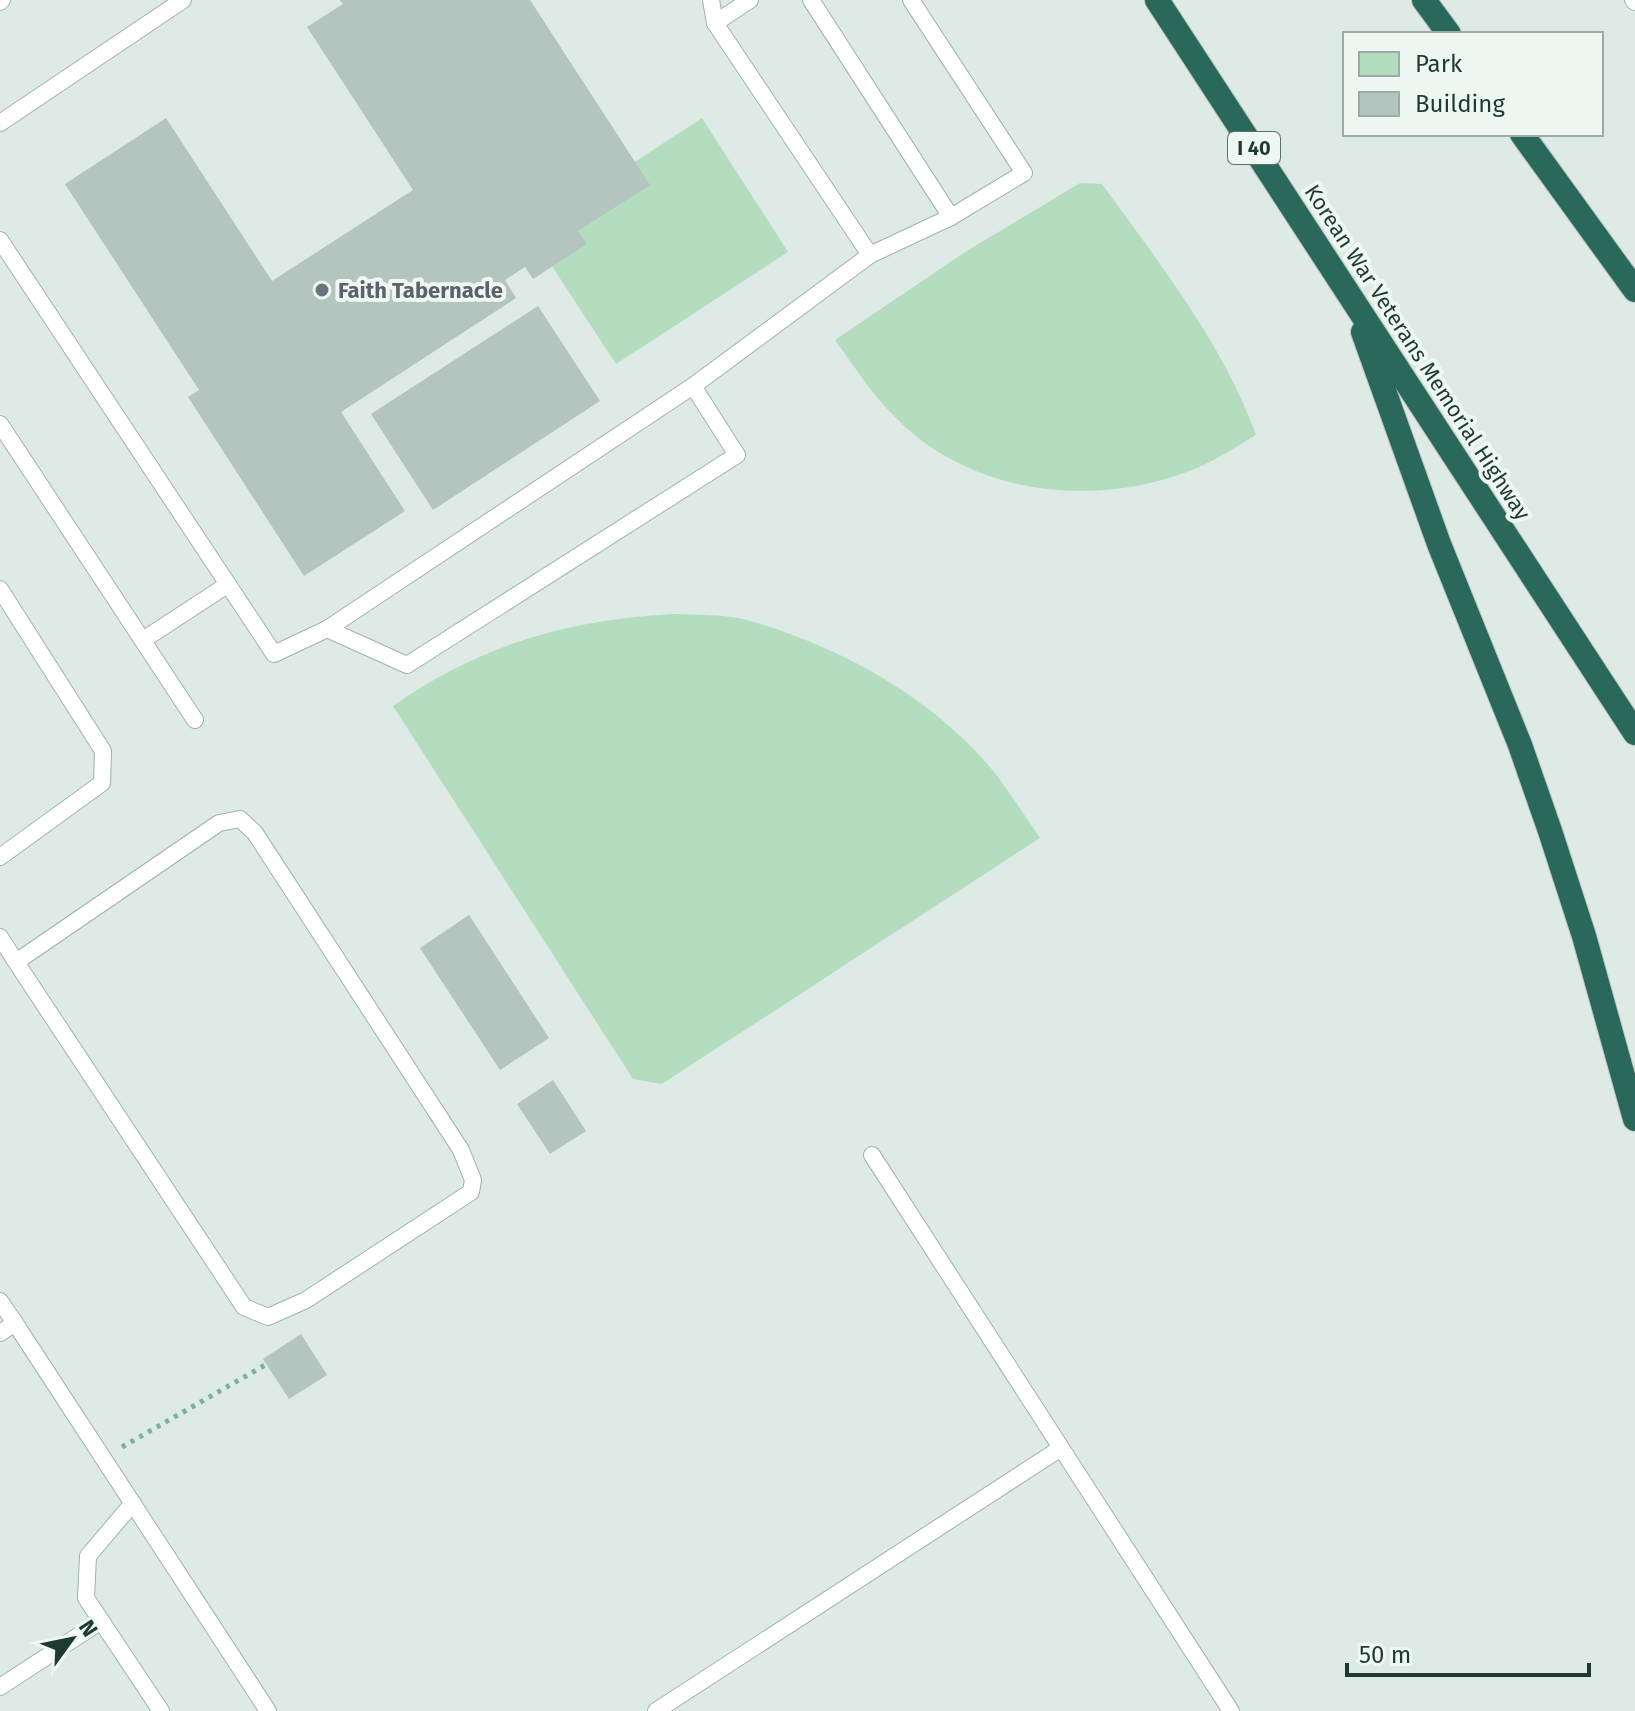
<svg xmlns="http://www.w3.org/2000/svg" width="1635" height="1711" viewBox="0 0 1635 1711" font-family="'Fira Sans',sans-serif">
	<rect width="100%" height="100%" fill="#ddeae5"/>
	<!-- green -->
	<g fill="#b4ddc0">
		<polygon points="702,118 788,252 616,364 529,231"/>
		<path d="M1080,183L1102,184C1159,263 1223,343 1256,435C1237,446 1218,459 1197,468C1098,509 973,497 895,417C872,394 854,366 835,340L965,252Z"/>
		<path d="M674,614C698,615 724,614 747,620C841,646 938,700 998,777C1013,797 1026,818 1040,838L662,1084L633,1079L393,706C479,645 570,619 674,614Z"/>
	</g>
	<!-- building -->
	<g fill="#b3c5be">
		<polygon points="340,0 530,0 650,185 578,231 587,244 533,279 525,267 505,280 516,298 341,412 405,511 304,576 188,397 199,390 65,184 166,118 272,281 413,190 307,27 343,4"/>
		<polygon points="538,306 600,401 433,510 371,414"/>
		<polygon points="469,915 549,1038 500,1070 420,948"/>
		<polygon points="553,1080 586,1131 550,1154 517,1104"/>
		<polygon points="301,1334 327,1375 289,1399 263,1359"/>
	</g>
	<g fill="none" stroke-linecap="round" stroke-linejoin="round">
		<!-- service casing -->
		<g stroke="#a0b2ac" stroke-width="18">
			<g id="service">
				<polyline points="711,0 715,23 870,255"/>
				<polyline points="911,0 1024,173 951,217"/>
				<polyline points="1633,0 1635,2"/>
				<polyline points="0,2 2,0"/>
				<polyline points="715,23 750,0"/>
				<polyline points="0,123 183,0"/>
				<polyline points="0,240 274,654 327,629 693,386 870,255 951,217 811,0"/>
				<polyline points="0,424 195,720"/>
				<polyline points="0,589 103,751 102,783 0,857"/>
				<polyline points="327,629 407,665 737,455 693,386"/>
				<polyline points="143,640 227,585"/>
				<polyline points="0,937 16,962 244,1307 268,1317 306,1300 471,1192 473,1180 461,1150 255,833 240,819 219,823 16,962"/>
				<polyline points="872,1155 1231,1711"/>
				<polyline points="0,1301 15,1323"/>
				<polyline points="0,1333 15,1323 268,1711"/>
				<polyline points="133,1503 88,1556 86,1598 161,1711"/>
				<polyline points="0,1687 101,1621"/>
				<polyline points="656,1711 1061,1448"/>
			</g>
		</g>
		<!-- motorway casing -->
		<g stroke="#bcc4c2" stroke-width="26">
			<g id="motorway">
				<polyline points="1157,0 1635,733"/>
				<polyline points="1424,0 1449,34"/>
				<polyline points="1522,134 1635,290"/>
				<polyline points="1363,332 1439,544 1520,745 1550,831 1584,936 1635,1119"/>
			</g>
		</g>
		<!-- path -->
		<polyline stroke="#7cb0a0" stroke-width="5" stroke-dasharray="4 6" stroke-linecap="butt" points="122,1447 267,1364"/>
		<!-- service -->
		<use href="#service" stroke="#fff" stroke-width="16"/>
		<!-- motorway -->
		<use href="#motorway" stroke="#29685b" stroke-width="24"/>
	</g>
	<!-- markers -->
	<circle fill="#6b7280" stroke="#eef7f2" stroke-width="3" cx="322" cy="290" r="8"/>
	<g text-anchor="middle" stroke-width="8" stroke-linejoin="round" paint-order="stroke">
		<!-- shield labels -->
		<rect fill="#eef7f2" stroke="#5c736c" stroke-width="2" x="1228" y="132" width="52" height="32" rx="6"/>
		<g font-size="20" font-weight="bold" fill="#1e3a33">
			<text x="1254" y="155">I 40</text>
		</g>
		<!-- worship labels -->
		<g font-size="22" font-weight="bold" fill="#5b616d" stroke="#eef7f2" text-anchor="start">
			<text x="338" y="298">Faith Tabernacle</text>
		</g>
		<!-- street labels -->
		<g font-size="22" fill="#1e3a33" stroke="#eef7f2">
			<text transform="translate(1418 352) rotate(57)" y="8">Korean War Veterans Memorial Highway</text>
		</g>
	</g>
	<!-- legend -->
	<rect x="1343" y="32" width="260" height="104" fill="#eef7f2" stroke="#9baba6" stroke-width="2"/>
	<rect x="1359" y="52" width="40" height="24" fill="#b4ddc0" stroke="#9baba6" stroke-width="2"/>
	<text x="1415" y="72" font-size="24" fill="#1e3a33">Park</text>
	<rect x="1359" y="92" width="40" height="24" fill="#b3c5be" stroke="#9baba6" stroke-width="2"/>
	<text x="1415" y="112" font-size="24" fill="#1e3a33">Building</text>
	<!-- north arrow -->
	<g transform="translate(72 1639) rotate(57)" stroke="#eef7f2" stroke-width="6" paint-order="stroke">
	<path d="M0-6L14 30L0 20L-14 30Z" fill="#1e3a33"/>
	<text y="-12" font-size="22" font-weight="bold" text-anchor="middle" fill="#1e3a33">N</text>
	</g>
	<!-- scale -->
	<path d="M1347 1663v12h242v-12" fill="none" stroke="#1e3a33" stroke-width="4"/>
	<text x="1359" y="1663" font-size="24" fill="#1e3a33" stroke="#eef7f2" stroke-width="6" paint-order="stroke">50 m</text>
</svg>
